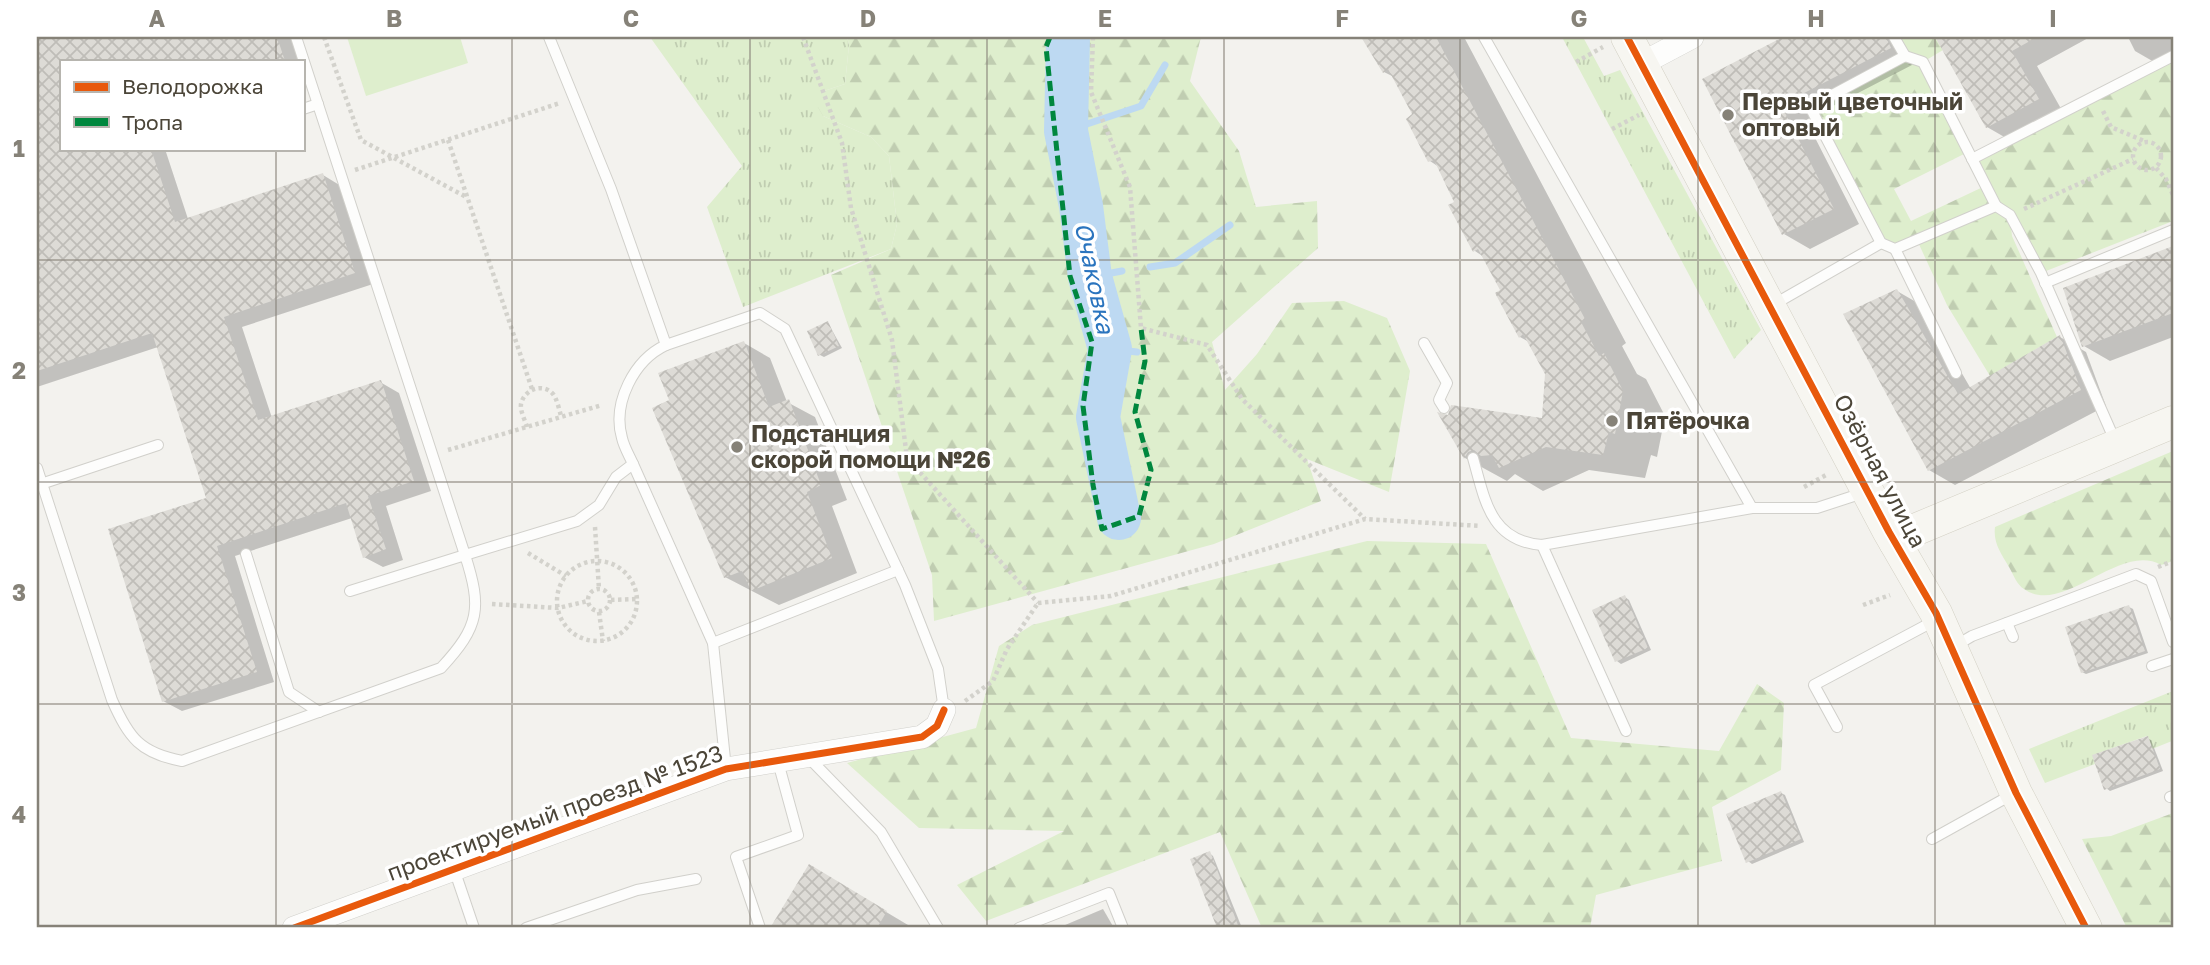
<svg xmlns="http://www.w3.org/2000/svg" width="2210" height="965" viewBox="0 0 2210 965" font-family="'Golos Text',sans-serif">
	<defs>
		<pattern id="grass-tufts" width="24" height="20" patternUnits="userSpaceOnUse" patternTransform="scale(1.75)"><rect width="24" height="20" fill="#deeecd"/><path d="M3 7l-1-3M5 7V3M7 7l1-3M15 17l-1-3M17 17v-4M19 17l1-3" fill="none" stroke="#c0cdb1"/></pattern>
		<pattern id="forest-firs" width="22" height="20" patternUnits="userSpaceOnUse" patternTransform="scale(1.75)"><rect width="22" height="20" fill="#deeecd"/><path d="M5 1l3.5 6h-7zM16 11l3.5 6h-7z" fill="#c0cdb1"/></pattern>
		<pattern id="building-cross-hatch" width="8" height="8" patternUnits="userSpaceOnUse" patternTransform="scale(1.75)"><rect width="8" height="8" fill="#dddbd6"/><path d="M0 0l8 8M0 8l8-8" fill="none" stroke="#bfbdb8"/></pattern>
	</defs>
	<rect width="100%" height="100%" fill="#f3f2ee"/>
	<!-- grass -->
	<g fill="url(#grass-tufts)">
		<polygon points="650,37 847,37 849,45 845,84 821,92 823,116 871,137 889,156 897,224 891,249 743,307 707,207 742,166"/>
		<polygon points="1562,37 1583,37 1604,76 1620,70 1761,330 1734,359"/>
		<polygon points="2173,691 2173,743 2172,741 2152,749 2147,736 2093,755 2095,764 2045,783 2029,749"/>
	</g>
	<!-- forest -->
	<g fill="url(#forest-firs)">
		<polygon points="847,37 1201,37 1190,81 1239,151 1256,207 1317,201 1318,248 1212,342 1225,390 1257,354 1292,303 1344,301 1387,318 1410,371 1389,492 1307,459 1321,501 1214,544 934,621 932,575 831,275 891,249 897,224 889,156 871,137 823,116 816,104 821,92 845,84 849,45"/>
		<polygon points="1894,37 1935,37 1943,50 1923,62 1968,152 1894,189 1911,221 1985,186 1972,159 2173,56 2173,221 2041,273 2010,217 2012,236 2057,337 1990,376 1947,305 1917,240 1895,249 1881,243 1810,107 1904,56"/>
		<path d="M2173,451V561L2161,565C2120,541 2063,617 2024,589C2017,585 2013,574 2009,567C2001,553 1993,543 1995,527Z"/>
		<polygon points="1367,541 1486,544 1571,738 1719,751 1757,684 1784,703 1781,770 1712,807 1722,861 1596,895 1590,928 1262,928 1220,832 986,921 957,885 1064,831 919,828 847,763 976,728 999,646 1032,625"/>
		<polygon points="2173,813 2173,928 2127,928 2082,839 2111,836"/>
	</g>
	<!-- pitch -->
	<polygon fill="#deeecd" points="347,37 460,37 468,63 366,96"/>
	<!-- shadow -->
	<g fill="#0003">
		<polygon points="37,37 292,37 300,61 61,61 61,149 165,149 188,219 323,175 341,186 373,284 242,327 272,418 380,382 399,393 431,491 386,506 403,560 383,567 364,557 352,518 235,556 274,682 182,711 163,701 208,499 158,347 37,387"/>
		<polygon points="1363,37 1464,37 1626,343 1622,346 1637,374 1646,379 1665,416 1657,457 1651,455 1645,478 1589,470 1543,491 1515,474 1507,481 1465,458 1440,415 1544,420 1547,373 1529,342 1520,337 1497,294 1502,291 1484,257 1475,251 1456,203 1439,167 1430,161 1414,115 1394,77 1384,72"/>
		<polygon points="1787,37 1898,37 1912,65 1806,120 1859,224 1810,249 1784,234 1704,80"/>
		<polygon points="1937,37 2090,37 2037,66 2064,114 2013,142 1987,127"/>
		<polygon points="2128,37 2173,37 2173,59 2161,66 2135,51"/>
		<polygon points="2173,247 2173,337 2110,361 2084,346 2065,289"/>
		<polygon points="1897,291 1923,306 1971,389 2060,337 2086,352 2106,406 1955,485 1929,470"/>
		<polygon points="828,323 842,348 824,357 820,355"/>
		<polygon points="744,343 770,358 787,402 815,417 847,500 832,506 857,573 779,605 725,577 671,401"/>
		<polygon points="1625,597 1629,600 1651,650 1621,664 1617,661"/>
		<polygon points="2129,607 2133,609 2148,653 2086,674 2082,672"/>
		<polygon points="2147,738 2151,740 2163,771 2110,791 2106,788"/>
		<polygon points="1781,793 1785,795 1804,842 1752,864 1748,861"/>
		<polygon points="1209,853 1213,856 1242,928 1219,928 1192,860"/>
		<polygon points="851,891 913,928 778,928 774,926"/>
		<polygon points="1103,909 1114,928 1058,928"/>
	</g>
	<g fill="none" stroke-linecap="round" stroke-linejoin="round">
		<!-- stream -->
		<g stroke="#bdd9f2" stroke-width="7">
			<polyline points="1066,131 1141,106 1165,65"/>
			<polyline points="1150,267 1175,263 1230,225"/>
			<polyline points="1090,277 1122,271"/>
			<polyline points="1110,349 1137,352"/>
		</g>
		<!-- river -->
		<polyline stroke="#bdd9f2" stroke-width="44" points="1068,37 1066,131 1081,206 1090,277 1110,349 1098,417 1119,518"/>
	</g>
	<!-- building -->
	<g fill="url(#building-cross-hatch)">
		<polygon points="37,37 277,37 285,61 61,61 61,149 151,149 175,222 323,173 355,273 224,317 258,420 381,380 414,481 368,496 386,549 363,558 346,503 217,546 257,672 162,702 108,529 206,498 152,333 37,371"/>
		<polygon points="1361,37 1436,37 1585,319 1581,322 1599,356 1604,353 1623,391 1615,434 1609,432 1603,455 1546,447 1499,468 1492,455 1481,456 1474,450 1468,452 1464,459 1437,412 1448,415 1451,405 1542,418 1545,374 1523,334 1519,338 1495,293 1500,290 1478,249 1473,252 1448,205 1454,202 1434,160 1428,162 1406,119 1412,114 1388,69 1383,73"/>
		<polygon points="1783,37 1886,37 1891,48 1781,105 1834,209 1782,235 1702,79"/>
		<polygon points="1935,37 2037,37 2012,51 2039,99 1986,128"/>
		<polygon points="2173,246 2173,313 2082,347 2063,288"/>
		<polygon points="1897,289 1958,394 2060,335 2081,390 1928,471 1843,314"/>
		<polygon points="828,321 839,346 818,356 807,331"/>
		<polygon points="744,341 769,407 789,399 821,485 807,492 832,558 751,591 742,571 724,578 652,408 669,400 658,373"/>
		<polygon points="1625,595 1648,648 1615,662 1592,610"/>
		<polygon points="2129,605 2145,651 2081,673 2065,627"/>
		<polygon points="2148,736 2160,769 2104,790 2092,755"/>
		<polygon points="1781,791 1801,839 1746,863 1726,814"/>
		<polygon points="1210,851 1239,928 1217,928 1190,859"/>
		<polygon points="809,864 887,911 877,928 770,928"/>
	</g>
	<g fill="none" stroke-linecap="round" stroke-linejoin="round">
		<!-- lane casing -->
		<g stroke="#d1d0cb" stroke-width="12">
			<g id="lane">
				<path d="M296,37L465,555L577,521L599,505L616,477L633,464C629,455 624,447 622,438C612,403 634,360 666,345L611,189L549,37"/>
				<polyline points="1484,37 1752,508 1817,508 1866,492"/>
				<polyline points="1894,37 1905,56 1810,107 1881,243 1895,249 1996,206 2010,215 2041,273 2116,443"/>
				<polyline points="1905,56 1923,62 1996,206"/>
				<polyline points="303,109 318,104"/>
				<polyline points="1972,159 2173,56"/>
				<polyline points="1895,249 1956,373"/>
				<polyline points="2045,283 2173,230"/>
				<polyline points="1771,306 1881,243"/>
				<polyline points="1424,343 1447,383 1439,400 1444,408"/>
				<polyline points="666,345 760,313 785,329 905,585 938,669 944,710"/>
				<path d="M1473,458C1485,500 1490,541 1542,545L1752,508"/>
				<polyline points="633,464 713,643 726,769"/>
				<path d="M37,468L112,700C129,738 140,753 182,761L441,668C480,626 482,608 465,555L350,591"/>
				<polyline points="38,485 158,445"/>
				<polyline points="1542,545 1626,731"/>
				<polyline points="246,554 289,692 319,712"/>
				<polyline points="2007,623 2013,637"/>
				<polyline points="713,643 898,570"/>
				<polyline points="1955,646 1972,636 2136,574 2151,581 2173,642"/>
				<polyline points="2152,666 2173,659"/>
				<polyline points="1837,727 1814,685 1936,620"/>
				<polyline points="809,758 881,832 938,928"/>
				<polyline points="2170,797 2173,796"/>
				<polyline points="1932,839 2013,794"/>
				<polyline points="454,869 474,928"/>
				<polyline points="526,928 637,890 696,879"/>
				<polyline points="760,928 736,857 798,835 778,762"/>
				<polyline points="1019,928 1109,893 1123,928"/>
			</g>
		</g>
		<!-- street casing -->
		<g stroke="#d1d0cb" stroke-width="24">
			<g id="street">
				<polyline points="1641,64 1692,37"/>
				<polyline points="294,928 726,769 922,737 937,726 944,710"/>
			</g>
		</g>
		<!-- secondary casing -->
		<g stroke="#d3d0c4" stroke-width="33">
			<g id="secondary">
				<polyline points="1627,37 1889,532 1936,613 2016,793 2086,928"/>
				<polyline points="1895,542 1917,529 2173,422"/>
			</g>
		</g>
		<!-- path -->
		<g stroke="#d3d2cc" stroke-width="4.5" stroke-dasharray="3.5 3.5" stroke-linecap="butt">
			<polyline points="324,37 361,140 468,198"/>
			<polyline points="803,37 842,143 851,208 892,340 907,458 1038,603"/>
			<polyline points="1093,37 1091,92 1130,187 1141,328 1207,345 1242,399 1365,519"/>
			<polyline points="1576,62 1603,47"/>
			<polyline points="2103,111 2111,127 2144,141"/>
			<polyline points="1612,129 1639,115"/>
			<polyline points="448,140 532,389"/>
			<circle cx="2147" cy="156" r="14"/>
			<polyline points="2156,168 2166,179 2173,195"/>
			<polyline points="355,170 560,103"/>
			<polyline points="2024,209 2133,159"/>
			<path d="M527,427C525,420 520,411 521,404C524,390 542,382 553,394C557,399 559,409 561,416"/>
			<polyline points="448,450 602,405"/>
			<polyline points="1804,487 1828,474"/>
			<polyline points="595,527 599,589"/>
			<polyline points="528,553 566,576"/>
			<circle cx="597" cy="601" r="40"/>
			<polyline points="2158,567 2173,561"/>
			<circle cx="599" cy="600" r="11"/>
			<polyline points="611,600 638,599"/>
			<polyline points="1038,603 1111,596 1365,519 1481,526"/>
			<polyline points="492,604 558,608 588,601"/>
			<polyline points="1863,605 1890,595"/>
			<polyline points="599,612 603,641"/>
			<polyline points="965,701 993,681 1007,649 1038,603"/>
		</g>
		<!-- lane -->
		<use href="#lane" stroke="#fdfdfc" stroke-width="10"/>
		<!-- street -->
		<use href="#street" stroke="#fdfdfc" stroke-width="23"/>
		<!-- secondary -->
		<use href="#secondary" stroke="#f7f6f1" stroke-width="32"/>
		<!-- quiet -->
		<polyline stroke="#00873e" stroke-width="5" stroke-dasharray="10 5" stroke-linecap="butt" points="1050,37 1046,47 1070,276 1092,342 1083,406 1093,485 1102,529 1139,516 1151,470 1135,412 1145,361 1141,328"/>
		<!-- cycleway casing -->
		<g stroke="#fff" stroke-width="11">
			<g id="cycleway">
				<polyline points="1627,37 1889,532 1936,613 2016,793 2086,928"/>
				<polyline points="294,928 726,769 922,737 937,726 944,710"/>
			</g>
		</g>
		<!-- cycleway -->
		<use href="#cycleway" stroke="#e8590c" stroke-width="7"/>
	</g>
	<!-- grid -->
	<path fill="none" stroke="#868278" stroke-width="2" stroke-opacity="0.55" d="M276,37V61M512,37V928M750,37V928M987,37V928M1224,37V928M1460,37V928M1698,37V928M1935,37V928M276,149V928M37,260H2173M37,482H2173M37,704H2173"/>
	<!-- markers -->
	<g fill="#868278" stroke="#fff" stroke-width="2.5">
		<circle cx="1728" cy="115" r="7"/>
		<circle cx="1612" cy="421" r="7"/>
		<circle cx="737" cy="447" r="7"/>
	</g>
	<g text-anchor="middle" stroke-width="7" stroke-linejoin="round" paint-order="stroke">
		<!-- poi labels -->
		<g font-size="23" font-weight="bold" fill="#4b4538" stroke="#fff" text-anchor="start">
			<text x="1742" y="110">Первый цветочный<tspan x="1742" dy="26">оптовый</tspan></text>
			<text x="1626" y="429">Пятёрочка</text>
			<text x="751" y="442">Подстанция<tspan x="751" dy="26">скорой помощи №26</tspan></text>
		</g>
		<!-- street labels -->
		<g font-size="23" fill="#4b4538" stroke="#fff">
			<text transform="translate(1880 471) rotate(62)" y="8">Озёрная улица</text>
			<text transform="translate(555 813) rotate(-20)" y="8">проектируемый проезд № 1523</text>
		</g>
		<!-- water labels -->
		<g font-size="24" font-style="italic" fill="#2a74be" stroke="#fff">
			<text transform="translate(1094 278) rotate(78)" y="8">Очаковка</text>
		</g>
	</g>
	<!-- border -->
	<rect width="2210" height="965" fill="none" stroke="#ffffff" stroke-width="77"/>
	<!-- legend -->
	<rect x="60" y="60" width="245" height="91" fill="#ffffff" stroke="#b7b5af" stroke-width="2"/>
	<rect x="74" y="82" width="35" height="10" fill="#e8590c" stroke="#b7b5af" stroke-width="2"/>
	<text x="122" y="94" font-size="21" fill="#4b4538">Велодорожка</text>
	<rect x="74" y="117" width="35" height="10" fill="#00873e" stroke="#b7b5af" stroke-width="2"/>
	<text x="122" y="130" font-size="21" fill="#4b4538">Тропа</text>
	<rect x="38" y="38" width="2134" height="888" fill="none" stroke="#868278" stroke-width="2.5"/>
	<g font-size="23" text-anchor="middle" font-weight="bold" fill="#868278">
		<text x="157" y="27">A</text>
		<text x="394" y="27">B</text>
		<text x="631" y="27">C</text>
		<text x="868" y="27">D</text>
		<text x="1105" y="27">E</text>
		<text x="1342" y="27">F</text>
		<text x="1579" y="27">G</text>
		<text x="1816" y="27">H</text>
		<text x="2053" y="27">I</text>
		<text x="19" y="157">1</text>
		<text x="19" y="379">2</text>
		<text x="19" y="601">3</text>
		<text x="19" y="823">4</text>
	</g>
</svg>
